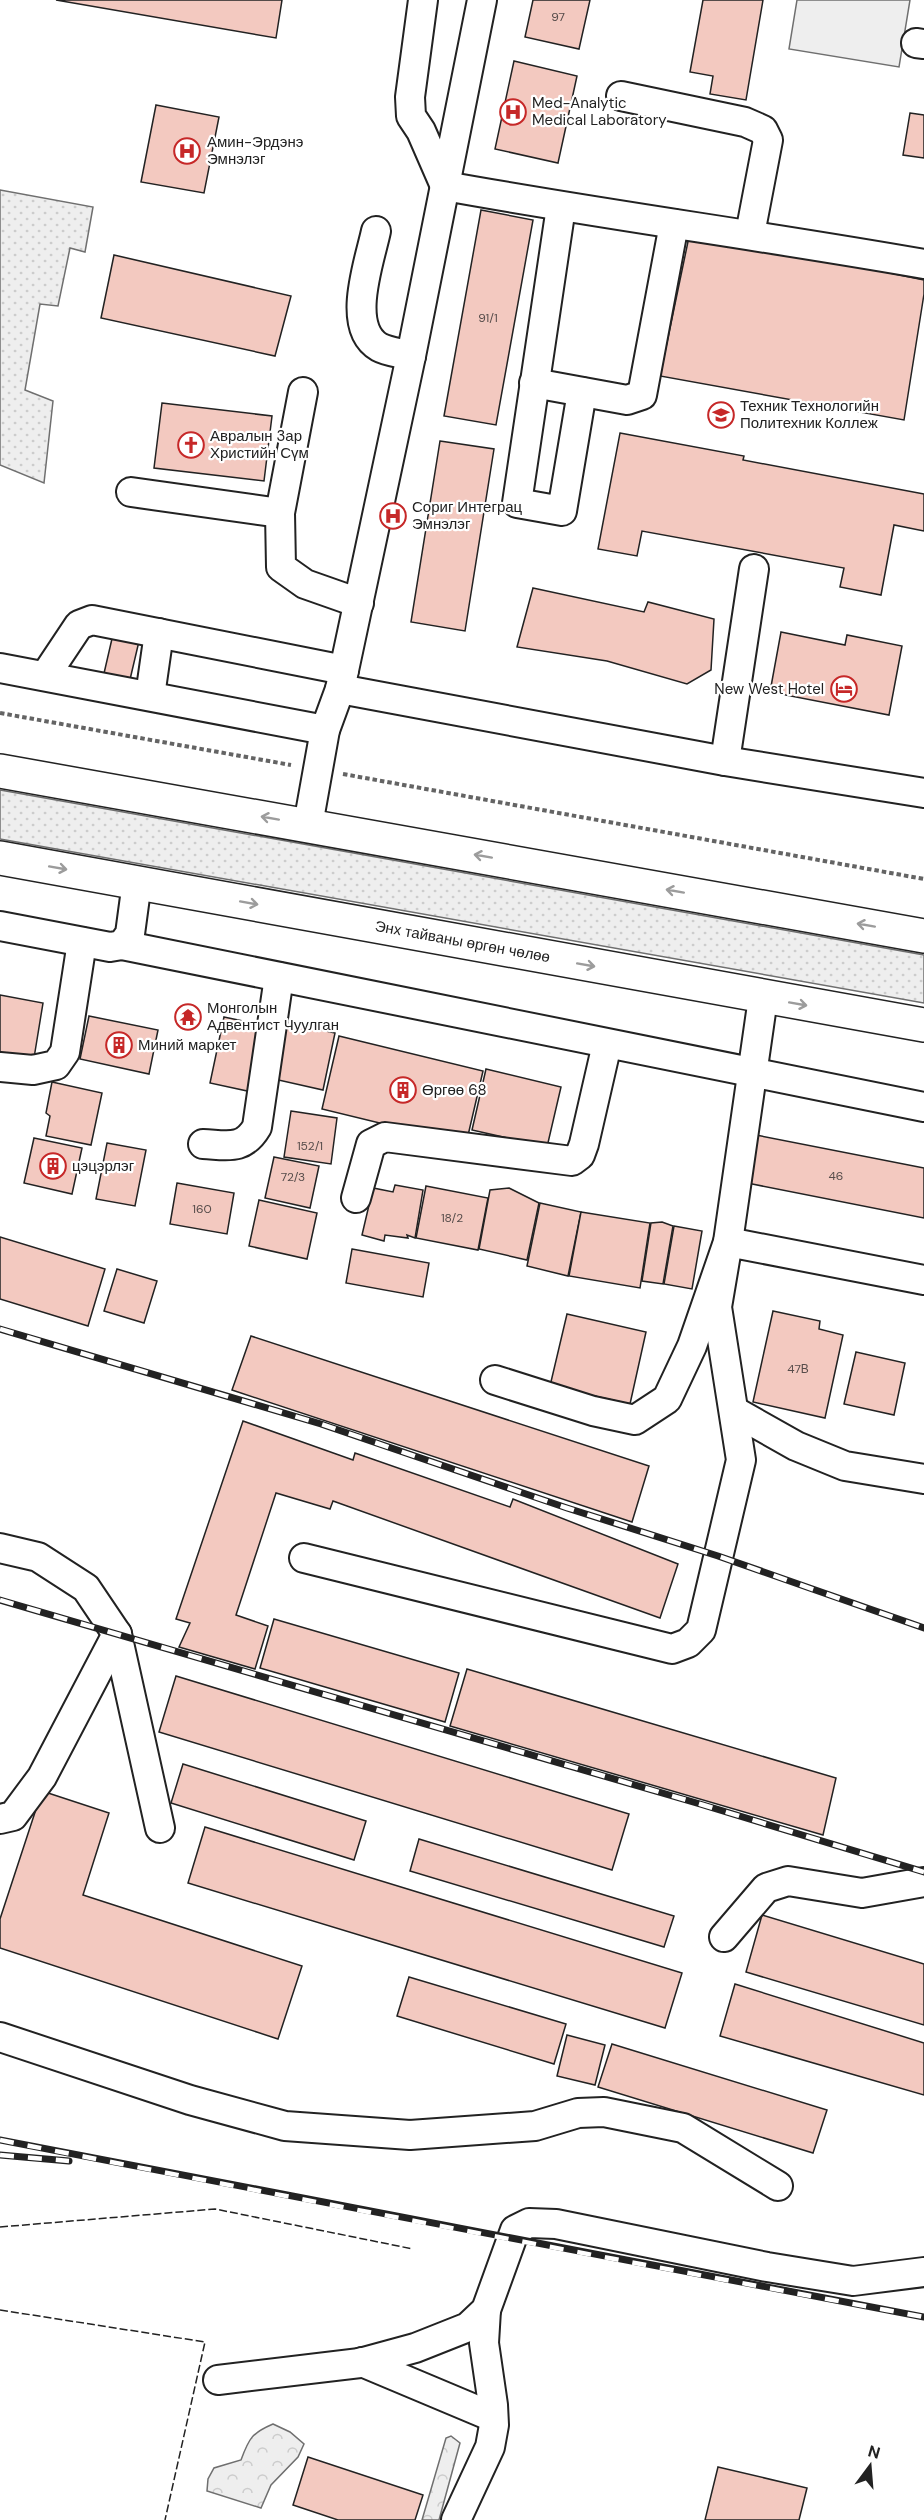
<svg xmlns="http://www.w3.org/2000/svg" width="924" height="2520" viewBox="0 0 924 2520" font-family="'DM Sans',sans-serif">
	<defs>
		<pattern id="grass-dots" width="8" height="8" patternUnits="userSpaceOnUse" patternTransform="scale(1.5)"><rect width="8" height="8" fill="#eee"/><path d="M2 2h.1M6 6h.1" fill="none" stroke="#ccc" stroke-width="1.8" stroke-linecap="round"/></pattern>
		<pattern id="forest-crowns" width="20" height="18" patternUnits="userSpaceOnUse" patternTransform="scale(1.5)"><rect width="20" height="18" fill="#eee"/><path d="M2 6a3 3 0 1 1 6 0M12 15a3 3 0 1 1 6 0" fill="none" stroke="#ccc"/></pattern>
	</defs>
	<rect width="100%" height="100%" fill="#fff"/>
	<!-- grass -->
	<g fill="url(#grass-dots)" stroke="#6f6f6f" stroke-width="1.5">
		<polygon points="0,190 93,207 85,252 70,248 58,306 40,304 25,390 53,401 44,483 0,465"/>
		<polygon points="0,790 924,955 924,1003 0,839"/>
	</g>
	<!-- forest -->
	<g fill="url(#forest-crowns)" stroke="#6f6f6f" stroke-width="1.5">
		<path d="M273,2424L290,2432L304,2444L298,2457L271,2485L261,2508L207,2491L208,2479L214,2468L241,2460C249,2438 252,2433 273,2424Z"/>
		<polygon points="451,2436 460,2443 439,2520 422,2520 446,2438"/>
	</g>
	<!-- pitch -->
	<polygon fill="#eee" stroke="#6f6f6f" stroke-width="1.5" points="797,0 910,0 899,67 789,49"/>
	<!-- building -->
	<g fill="#f3c9c0" stroke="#222" stroke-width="1.5">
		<polygon points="56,0 282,0 276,38"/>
		<polygon points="533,0 590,0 579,49 525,37"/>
		<polygon points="703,0 763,0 746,100 710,94 713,76 690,72"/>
		<polygon points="514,61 577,76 558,163 495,149"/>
		<polygon points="156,105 219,117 204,193 141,182"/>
		<polygon points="910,113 924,115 924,158 903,155"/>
		<polygon points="481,210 533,220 496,425 444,416"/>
		<polygon points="690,232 924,280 924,294 904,420 660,376"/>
		<polygon points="114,255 291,296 275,356 101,318"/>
		<polygon points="162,403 272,416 264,481 154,468"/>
		<polygon points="620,433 744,456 743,460 924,494 924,531 894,525 881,595 840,587 844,568 642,531 637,556 598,549"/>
		<polygon points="440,441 494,449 465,631 411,622"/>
		<polygon points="533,588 644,612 648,602 714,619 711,670 687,684 607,661 517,647"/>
		<polygon points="114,630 140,637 128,688 102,682"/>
		<polygon points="781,632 845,645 847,635 902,646 889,715 770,692"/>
		<polygon points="0,995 43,1003 34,1058 0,1053"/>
		<polygon points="89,1016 158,1030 149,1074 80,1059"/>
		<polygon points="224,1017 266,1026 252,1092 210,1083"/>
		<polygon points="277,1020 335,1033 323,1090 265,1077"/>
		<polygon points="339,1036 483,1071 466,1144 322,1109"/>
		<polygon points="486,1069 561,1087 547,1147 472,1130"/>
		<polygon points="52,1082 102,1093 91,1145 46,1136 50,1116 46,1113"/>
		<polygon points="291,1111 337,1118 331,1164 284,1157"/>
		<polygon points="756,1135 924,1168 924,1218 747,1183"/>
		<polygon points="34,1138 82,1148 72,1194 24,1183"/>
		<polygon points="107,1143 146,1150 135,1206 96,1199"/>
		<polygon points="274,1157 319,1166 310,1208 265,1198"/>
		<polygon points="177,1183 234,1193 227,1234 170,1224"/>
		<polygon points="395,1185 423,1190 415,1238 407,1235 408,1238 385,1235 384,1241 362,1235 373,1188 393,1192"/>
		<polygon points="426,1186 488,1198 478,1250 416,1238"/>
		<polygon points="509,1188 539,1203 527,1260 479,1249 490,1190"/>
		<polygon points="259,1200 317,1213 307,1259 249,1246"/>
		<polygon points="540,1203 581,1212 568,1276 527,1266"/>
		<polygon points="581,1212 650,1223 640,1288 569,1276"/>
		<polygon points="662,1222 673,1226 663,1284 642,1281 651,1223"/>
		<polygon points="674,1226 702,1231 692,1289 664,1284"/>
		<polygon points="0,1237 105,1269 88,1326 0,1299"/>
		<polygon points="352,1249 429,1263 423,1297 346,1283"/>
		<polygon points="117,1269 157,1281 144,1323 104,1311"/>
		<polygon points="773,1311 820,1321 819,1329 843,1335 825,1418 753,1402"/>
		<polygon points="567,1314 646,1332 630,1404 550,1386"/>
		<polygon points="251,1336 649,1466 632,1522 232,1390"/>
		<polygon points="856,1352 905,1363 894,1415 844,1404"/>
		<polygon points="243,1421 353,1460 355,1453 510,1507 513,1499 678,1564 660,1618 333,1501 330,1509 276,1493 236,1615 268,1626 255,1669 179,1647 190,1623 176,1619"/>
		<polygon points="274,1619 459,1673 445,1722 260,1668"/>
		<polygon points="467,1669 836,1778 823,1835 450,1726"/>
		<polygon points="176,1676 629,1814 612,1870 159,1732"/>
		<polygon points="183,1764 366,1821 354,1860 171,1803"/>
		<polygon points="42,1791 109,1813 83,1895 302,1966 278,2039 0,1948 0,1919"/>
		<polygon points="205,1827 682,1973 665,2028 188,1883"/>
		<polygon points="419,1839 674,1916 664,1947 410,1871"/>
		<polygon points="762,1915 924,1964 924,2025 746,1972"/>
		<polygon points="409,1977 566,2024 554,2064 397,2016"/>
		<polygon points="735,1984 924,2043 924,2095 720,2036"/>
		<polygon points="567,2035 605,2045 595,2085 557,2076"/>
		<polygon points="612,2044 827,2110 813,2153 598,2087"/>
		<polygon points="308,2457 423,2495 415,2520 338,2520 293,2505"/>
		<polygon points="718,2467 807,2488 799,2520 705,2520"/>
	</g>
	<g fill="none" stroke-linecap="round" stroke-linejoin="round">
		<!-- minor casing -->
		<g stroke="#222" stroke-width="32">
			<g id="minor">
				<path d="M423,0L410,97L411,116L421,131L445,186C605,215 765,236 924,264"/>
				<polyline points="916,43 924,44"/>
				<polyline points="621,96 745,122 763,130 768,140 750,234"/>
				<polyline points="561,207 517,503 562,511 582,392"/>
				<path d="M376,231C370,260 345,327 379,347C388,352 402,353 411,356"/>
				<polyline points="534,383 627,400 642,395 674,224"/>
				<polyline points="303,392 280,513 281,567 305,584 359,603"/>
				<polyline points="131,492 280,513"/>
				<polyline points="0,668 325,730"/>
				<polyline points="45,676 79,625 92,620 344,670"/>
				<polyline points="340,689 725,761 924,793"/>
				<polyline points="150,696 159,633"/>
				<polyline points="725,761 754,569"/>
				<polyline points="308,825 325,730 340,689 411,356 482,0"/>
				<polyline points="0,926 110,947 122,945 130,934 137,882"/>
				<polyline points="122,945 924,1107"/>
				<polyline points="0,1067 33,1070 56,1065 65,1052 82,942"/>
				<path d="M203,1144C227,1145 243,1151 257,1127L279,977"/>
				<polyline points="356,1198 371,1144 385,1137 572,1161 580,1155 584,1144 607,1044"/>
				<polyline points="495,1380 593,1411 635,1420 667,1399 692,1346 728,1242 763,998"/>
				<polyline points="734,1411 796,1446 845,1466 924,1479"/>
				<polyline points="0,1548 38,1557 86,1588 117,1634 160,1828"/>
				<polyline points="304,1558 672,1649 688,1643 701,1630 741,1460 717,1307 728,1242 924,1280"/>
				<polyline points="0,1819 13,1816 42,1777 117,1634"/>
				<polyline points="724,1937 766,1888 788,1881 862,1893 924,1882"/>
				<polyline points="0,2037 190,2100 285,2126 410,2135 535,2126 578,2113 604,2112 683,2128 778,2186"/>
				<polyline points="362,2362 493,2417"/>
				<polyline points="218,2380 360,2363 415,2348 468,2327 486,2310 515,2230 529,2223 556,2224 767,2267 853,2281 924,2272"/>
				<polyline points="456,2520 490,2447 494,2425 493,2405 484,2343 486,2310"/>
			</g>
		</g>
		<!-- highway casing -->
		<g stroke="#222" stroke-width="36">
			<g id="highway">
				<polyline points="0,771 924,936"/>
				<path id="s1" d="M0,858L924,1025"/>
			</g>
		</g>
		<!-- path -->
		<g stroke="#646464" stroke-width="4" stroke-dasharray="4.5 3" stroke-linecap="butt">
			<polyline points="0,713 291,765"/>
			<polyline points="343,774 924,879"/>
		</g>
		<!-- minor -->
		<use href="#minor" stroke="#fff" stroke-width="28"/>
		<!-- highway -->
		<use href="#highway" stroke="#fff" stroke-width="33"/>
		<!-- rail casing -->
		<g stroke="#222" stroke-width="7">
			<g id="rail">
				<polyline points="0,1329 321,1424 567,1508 718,1556 924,1628"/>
				<polyline points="0,1600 700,1804 924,1872"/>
				<path d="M0,2140C308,2201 616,2260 924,2317"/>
				<polyline points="0,2155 69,2161"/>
			</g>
		</g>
		<!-- rail -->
		<use href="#rail" stroke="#fff" stroke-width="4.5" stroke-dasharray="14" stroke-linecap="butt"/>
		<!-- fence -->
		<g stroke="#222" stroke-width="1.5" stroke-dasharray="8 3" stroke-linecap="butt">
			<polyline points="0,2227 215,2209 413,2249"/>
			<polyline points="0,2310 205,2342 165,2520"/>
		</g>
	</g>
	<!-- one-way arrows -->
	<defs><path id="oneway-shaft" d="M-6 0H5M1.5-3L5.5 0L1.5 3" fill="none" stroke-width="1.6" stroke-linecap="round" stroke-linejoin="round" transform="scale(1.5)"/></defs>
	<g stroke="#9c9c9c">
		<use href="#oneway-shaft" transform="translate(270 818) rotate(-170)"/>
		<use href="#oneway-shaft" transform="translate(483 856) rotate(-170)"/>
		<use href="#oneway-shaft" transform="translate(58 868) rotate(10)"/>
		<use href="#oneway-shaft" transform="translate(675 891) rotate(-170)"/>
		<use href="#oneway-shaft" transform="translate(249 903) rotate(10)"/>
		<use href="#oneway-shaft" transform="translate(866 925) rotate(-170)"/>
		<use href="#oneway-shaft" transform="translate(586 965) rotate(10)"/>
		<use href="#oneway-shaft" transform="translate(798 1004) rotate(10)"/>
	</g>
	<!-- icons -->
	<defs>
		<g id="hospital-ring" transform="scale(1.35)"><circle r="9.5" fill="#fff" stroke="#c62828" stroke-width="1.5"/><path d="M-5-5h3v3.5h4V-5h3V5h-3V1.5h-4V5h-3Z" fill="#c62828"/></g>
		<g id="university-ring" transform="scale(1.35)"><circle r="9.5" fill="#fff" stroke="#c62828" stroke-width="1.5"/><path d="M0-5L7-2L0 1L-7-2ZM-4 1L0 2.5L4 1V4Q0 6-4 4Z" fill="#c62828"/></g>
		<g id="church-ring" transform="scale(1.35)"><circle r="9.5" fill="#fff" stroke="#c62828" stroke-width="1.5"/><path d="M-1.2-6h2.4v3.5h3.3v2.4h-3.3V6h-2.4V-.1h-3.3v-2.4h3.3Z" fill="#c62828"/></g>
		<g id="hotel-ring" transform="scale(1.35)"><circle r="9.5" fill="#fff" stroke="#c62828" stroke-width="1.5"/><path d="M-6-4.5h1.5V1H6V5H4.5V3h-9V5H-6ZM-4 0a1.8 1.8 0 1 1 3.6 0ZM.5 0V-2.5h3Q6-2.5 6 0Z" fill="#c62828"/></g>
		<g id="temple-ring" transform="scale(1.35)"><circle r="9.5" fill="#fff" stroke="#c62828" stroke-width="1.5"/><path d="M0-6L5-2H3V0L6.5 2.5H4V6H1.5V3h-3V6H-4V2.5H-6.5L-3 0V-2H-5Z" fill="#c62828"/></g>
		<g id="building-ring" transform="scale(1.35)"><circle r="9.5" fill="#fff" stroke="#c62828" stroke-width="1.5"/><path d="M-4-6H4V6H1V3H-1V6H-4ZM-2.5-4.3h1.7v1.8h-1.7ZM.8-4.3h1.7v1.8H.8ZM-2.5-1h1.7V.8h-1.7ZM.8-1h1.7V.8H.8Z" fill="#c62828"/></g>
	</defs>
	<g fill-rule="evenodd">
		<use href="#hospital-ring" x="513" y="112"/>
		<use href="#hospital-ring" x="187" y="151"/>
		<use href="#university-ring" x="721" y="415"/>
		<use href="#church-ring" x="191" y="445"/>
		<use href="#hospital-ring" x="393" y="516"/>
		<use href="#hotel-ring" x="844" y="689"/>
		<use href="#temple-ring" x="188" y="1017"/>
		<use href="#building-ring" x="119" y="1045"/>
		<use href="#building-ring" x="403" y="1090"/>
		<use href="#building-ring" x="53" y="1166"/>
	</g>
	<g text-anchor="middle" stroke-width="4.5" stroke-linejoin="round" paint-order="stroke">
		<!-- number labels -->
		<g font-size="12" fill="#564c4a">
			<text x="558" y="21">97</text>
			<text x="488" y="322">91/1</text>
			<text x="310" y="1150">152/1</text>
			<text x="836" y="1180">46</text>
			<text x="293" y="1181">72/3</text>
			<text x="202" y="1213">160</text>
			<text x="452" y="1222">18/2</text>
			<text x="798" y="1373">47В</text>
		</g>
		<!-- poi labels -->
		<g font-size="15" fill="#222" stroke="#fff" text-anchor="start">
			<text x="532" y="108">Med-Analytic<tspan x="532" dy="17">Medical Laboratory</tspan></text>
			<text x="207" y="147">Амин-Эрдэнэ<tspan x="207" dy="17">Эмнэлэг</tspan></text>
			<text x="740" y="411">Техник Технологийн<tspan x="740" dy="17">Политехник Коллеж</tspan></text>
			<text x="210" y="441">Авралын 3ар<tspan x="210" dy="17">Христийн Сүм</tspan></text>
			<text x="412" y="512">Сориг Интеграц<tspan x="412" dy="17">Эмнэлэг</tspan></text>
			<text x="824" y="694" text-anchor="end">New West Hotel</text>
			<text x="207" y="1013">Монголын<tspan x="207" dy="17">Адвентист Чуулган</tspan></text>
			<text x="138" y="1050">Миний маркет</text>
			<text x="422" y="1095">Өргөө 68</text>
			<text x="72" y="1171">цэцэрлэг</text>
		</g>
		<!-- street labels -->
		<g font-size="15" fill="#222" stroke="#fff">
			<text dy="5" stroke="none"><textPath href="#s1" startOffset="470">Энх тайваны өргөн чөлөө</textPath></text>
		</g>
	</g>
	<!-- north arrow -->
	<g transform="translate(870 2466) rotate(16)" stroke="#ffffff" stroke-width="4.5" paint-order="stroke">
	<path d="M0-4.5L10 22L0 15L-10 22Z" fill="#222222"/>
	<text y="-9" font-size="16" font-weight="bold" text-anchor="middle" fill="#222222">N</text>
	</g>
</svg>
